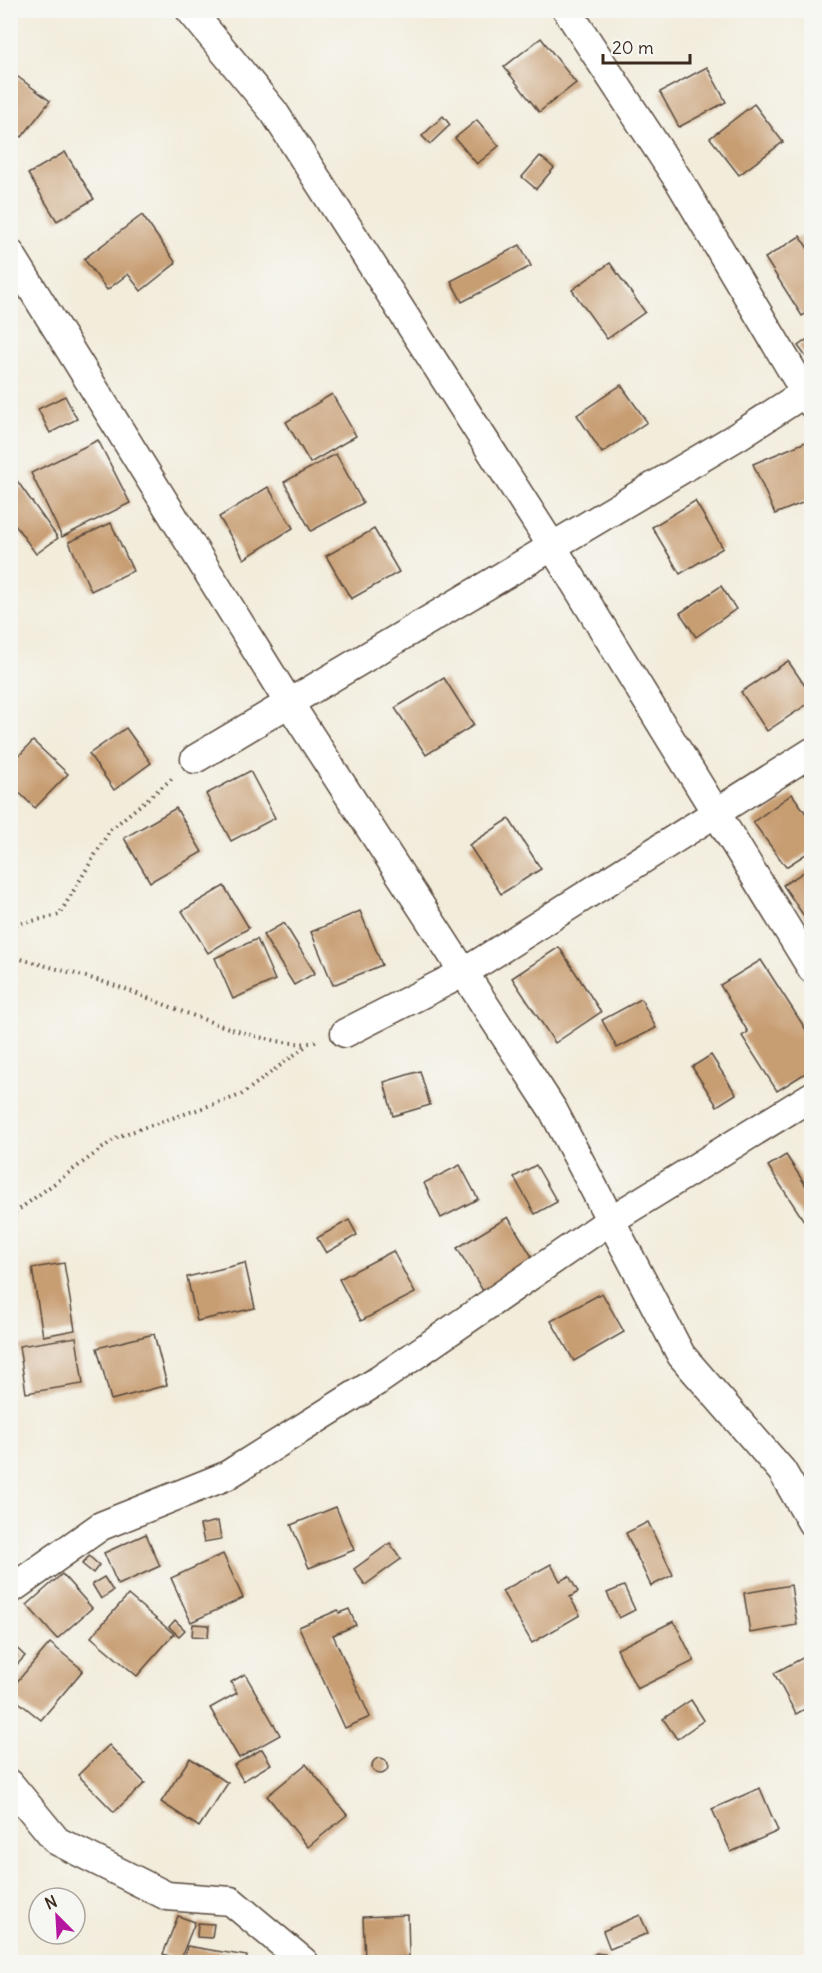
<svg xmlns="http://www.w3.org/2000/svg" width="822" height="1973" viewBox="0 0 822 1973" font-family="Delius,sans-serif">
	<rect width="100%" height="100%" fill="#f6f6f2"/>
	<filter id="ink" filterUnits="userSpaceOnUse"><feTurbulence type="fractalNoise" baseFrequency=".0167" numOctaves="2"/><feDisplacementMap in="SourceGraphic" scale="12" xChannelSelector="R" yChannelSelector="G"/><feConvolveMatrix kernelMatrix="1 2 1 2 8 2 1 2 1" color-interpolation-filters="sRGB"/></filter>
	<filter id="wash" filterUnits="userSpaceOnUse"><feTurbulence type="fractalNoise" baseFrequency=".008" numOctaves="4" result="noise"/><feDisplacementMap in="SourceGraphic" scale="24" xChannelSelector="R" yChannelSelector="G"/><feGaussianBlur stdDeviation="1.35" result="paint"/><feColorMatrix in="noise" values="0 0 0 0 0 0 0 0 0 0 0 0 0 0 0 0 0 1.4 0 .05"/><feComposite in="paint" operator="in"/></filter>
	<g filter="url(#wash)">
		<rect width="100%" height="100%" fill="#f2ecdb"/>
		<g id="blocks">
			<!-- building -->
			<g fill="#c79d72">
				<polygon points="541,38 576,83 539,112 504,67"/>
				<polygon points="707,67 726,102 679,127 660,92"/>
				<polygon points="10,71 50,101 22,137 10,128"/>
				<polygon points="754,104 783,142 739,175 710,138"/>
				<polygon points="443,116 450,125 430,144 422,136"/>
				<polygon points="477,120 499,146 477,164 455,138"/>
				<polygon points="65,152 94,199 57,221 28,174"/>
				<polygon points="540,156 554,168 536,189 522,177"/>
				<polygon points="142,215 176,263 141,291 128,274 107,290 84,259"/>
				<polygon points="800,236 812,255 812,310 802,316 765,258"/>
				<polygon points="520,245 531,266 462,302 451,281"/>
				<polygon points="610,263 645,312 607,339 572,290"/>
				<polygon points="812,336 812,365 798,346"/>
				<polygon points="621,385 647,422 602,453 577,415"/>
				<polygon points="332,394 356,436 310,463 286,422"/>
				<polygon points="65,396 77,419 50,433 38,409"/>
				<polygon points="98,440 130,503 62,537 31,473"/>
				<polygon points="808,441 812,450 812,499 775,514 753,464"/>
				<polygon points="336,454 363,503 311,531 284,482"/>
				<polygon points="10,471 58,538 36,554 10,518"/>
				<polygon points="268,487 293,528 244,559 219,517"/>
				<polygon points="695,501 723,548 680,574 652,527"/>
				<polygon points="111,523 133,571 91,591 69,542"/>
				<polygon points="374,529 399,572 351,599 326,556"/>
				<polygon points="721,586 736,609 696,637 680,613"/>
				<polygon points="788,661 812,696 812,701 767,731 741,692"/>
				<polygon points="444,678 474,725 426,755 395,708"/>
				<polygon points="126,728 151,763 114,790 89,754"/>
				<polygon points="33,741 68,774 35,808 10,784 10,765"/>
				<polygon points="250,771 275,818 231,841 206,794"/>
				<polygon points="792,794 812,822 812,850 786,867 753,822"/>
				<polygon points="176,808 202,852 150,882 124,838"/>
				<polygon points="509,819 541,869 501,894 469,845"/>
				<polygon points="812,867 812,928 783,885"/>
				<polygon points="224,886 249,928 208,953 182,911"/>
				<polygon points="360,911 382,965 333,985 311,932"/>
				<polygon points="284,923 315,973 294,985 263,935"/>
				<polygon points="257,939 275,980 233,999 215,958"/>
				<polygon points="559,947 601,1012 555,1043 512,978"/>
				<polygon points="761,960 812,1039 812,1069 777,1091 742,1036 748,1032 720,985"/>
				<polygon points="641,999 656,1028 617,1048 602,1020"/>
				<polygon points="711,1055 736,1094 717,1106 692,1067"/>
				<polygon points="420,1071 430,1105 393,1116 384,1082"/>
				<polygon points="786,1155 812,1195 812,1216 804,1221 768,1166"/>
				<polygon points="460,1165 478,1199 441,1218 424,1183"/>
				<polygon points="536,1165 557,1202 535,1214 514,1177"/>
				<polygon points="508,1217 534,1260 483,1291 457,1248"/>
				<polygon points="349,1220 357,1235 326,1253 317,1238"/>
				<polygon points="393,1251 415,1293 361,1321 339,1279"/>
				<polygon points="64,1263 75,1330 43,1336 32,1268"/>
				<polygon points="245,1263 255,1308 197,1321 187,1277"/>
				<polygon points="602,1293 624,1332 574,1361 551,1321"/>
				<polygon points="154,1334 167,1385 111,1400 97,1348"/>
				<polygon points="76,1337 83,1384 26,1393 19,1346"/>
				<polygon points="336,1507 354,1550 309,1568 291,1525"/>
				<polygon points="218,1521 221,1539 204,1542 200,1525"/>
				<polygon points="648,1522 673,1575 651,1586 626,1533"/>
				<polygon points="146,1534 160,1566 118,1585 104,1553"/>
				<polygon points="390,1543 401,1559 365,1585 354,1569"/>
				<polygon points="223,1554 243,1598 191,1622 171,1578"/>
				<polygon points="89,1556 99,1565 93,1573 82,1564"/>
				<polygon points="551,1564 560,1581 569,1576 578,1592 570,1597 580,1615 532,1643 502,1591"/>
				<polygon points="62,1574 92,1608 57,1639 27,1605"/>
				<polygon points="104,1577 113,1591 101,1599 92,1584"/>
				<polygon points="791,1585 797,1625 750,1633 744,1593"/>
				<polygon points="624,1586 635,1610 619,1618 607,1593"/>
				<polygon points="128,1595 174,1634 137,1676 91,1637"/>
				<polygon points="349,1609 356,1625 333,1635 370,1717 345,1728 299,1627 338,1610 339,1613"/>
				<polygon points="175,1620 185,1630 179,1636 169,1627"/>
				<polygon points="674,1621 694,1661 637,1689 617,1649"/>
				<polygon points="193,1624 209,1625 208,1637 192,1636"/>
				<polygon points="10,1642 25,1656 10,1672"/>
				<polygon points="50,1643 83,1670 41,1720 10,1695 10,1690"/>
				<polygon points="812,1653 812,1705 796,1714 774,1673"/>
				<polygon points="245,1674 280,1735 239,1758 210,1708 237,1693 231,1682"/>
				<polygon points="691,1700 704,1720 677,1739 663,1719"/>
				<polygon points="109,1745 145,1783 114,1812 78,1775"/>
				<polygon points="262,1749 271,1764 243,1781 234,1765"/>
				<polygon points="190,1758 228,1783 199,1827 161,1802"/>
				<circle cx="380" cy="1766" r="8"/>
				<polygon points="306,1764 347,1815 308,1847 267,1796"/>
				<polygon points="760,1788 778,1831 731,1852 712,1809"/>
				<polygon points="408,1915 409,1957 365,1959 363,1917"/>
				<polygon points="640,1915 648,1933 610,1949 603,1931"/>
				<polygon points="178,1916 195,1922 180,1960 163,1954"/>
				<polygon points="198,1923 214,1924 212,1938 197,1937"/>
				<polygon points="187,1946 247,1956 246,1962 184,1962"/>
				<polygon points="596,1953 605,1954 610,1962 589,1962 589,1958"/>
			</g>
		</g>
	</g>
	<g filter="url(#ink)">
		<use href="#blocks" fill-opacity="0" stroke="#56473a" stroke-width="1.5"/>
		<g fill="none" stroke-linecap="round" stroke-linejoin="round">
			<!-- minor casing -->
			<g stroke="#56473a" stroke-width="31">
				<g id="minor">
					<polyline points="190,10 274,112 552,546 812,969"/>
					<polyline points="567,10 681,184 812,404"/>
					<polyline points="10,253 289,703 553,1110 681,1355 782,1471 812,1523"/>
					<polyline points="195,759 738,436 812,388"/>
					<polyline points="345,1033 463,973 812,752"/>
					<polyline points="10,1590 101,1526 226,1476 379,1380 611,1220 812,1096"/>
					<polyline points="10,1784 57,1841 167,1896 231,1901 304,1962"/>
				</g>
			</g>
			<!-- path -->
			<g stroke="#56473a" stroke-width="4" stroke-dasharray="1.5 4.5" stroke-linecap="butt">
				<polyline points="10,926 59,915 110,830 174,777"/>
				<path d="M10,956C42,965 73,973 104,982C153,997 274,1056 319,1041"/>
				<polyline points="10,1216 119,1136 241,1095 306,1046"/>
			</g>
			<!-- minor -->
			<use href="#minor" stroke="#fff" stroke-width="28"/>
		</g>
	</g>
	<!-- margin -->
	<rect width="822" height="1973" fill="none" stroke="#f6f6f2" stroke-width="36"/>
	<!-- north arrow -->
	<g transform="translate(57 1916) rotate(336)"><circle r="28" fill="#f6f6f2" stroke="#aba49d" stroke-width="1.5"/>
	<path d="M0-4.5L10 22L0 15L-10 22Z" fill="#b5179e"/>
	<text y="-9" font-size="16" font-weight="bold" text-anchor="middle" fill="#3b2a1e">N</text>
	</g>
	<!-- scale -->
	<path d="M603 54v9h87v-9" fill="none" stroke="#3b2a1e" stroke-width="3"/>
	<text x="612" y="54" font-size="18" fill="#3b2a1e" stroke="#f6f6f2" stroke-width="4.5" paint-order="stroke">20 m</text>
</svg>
